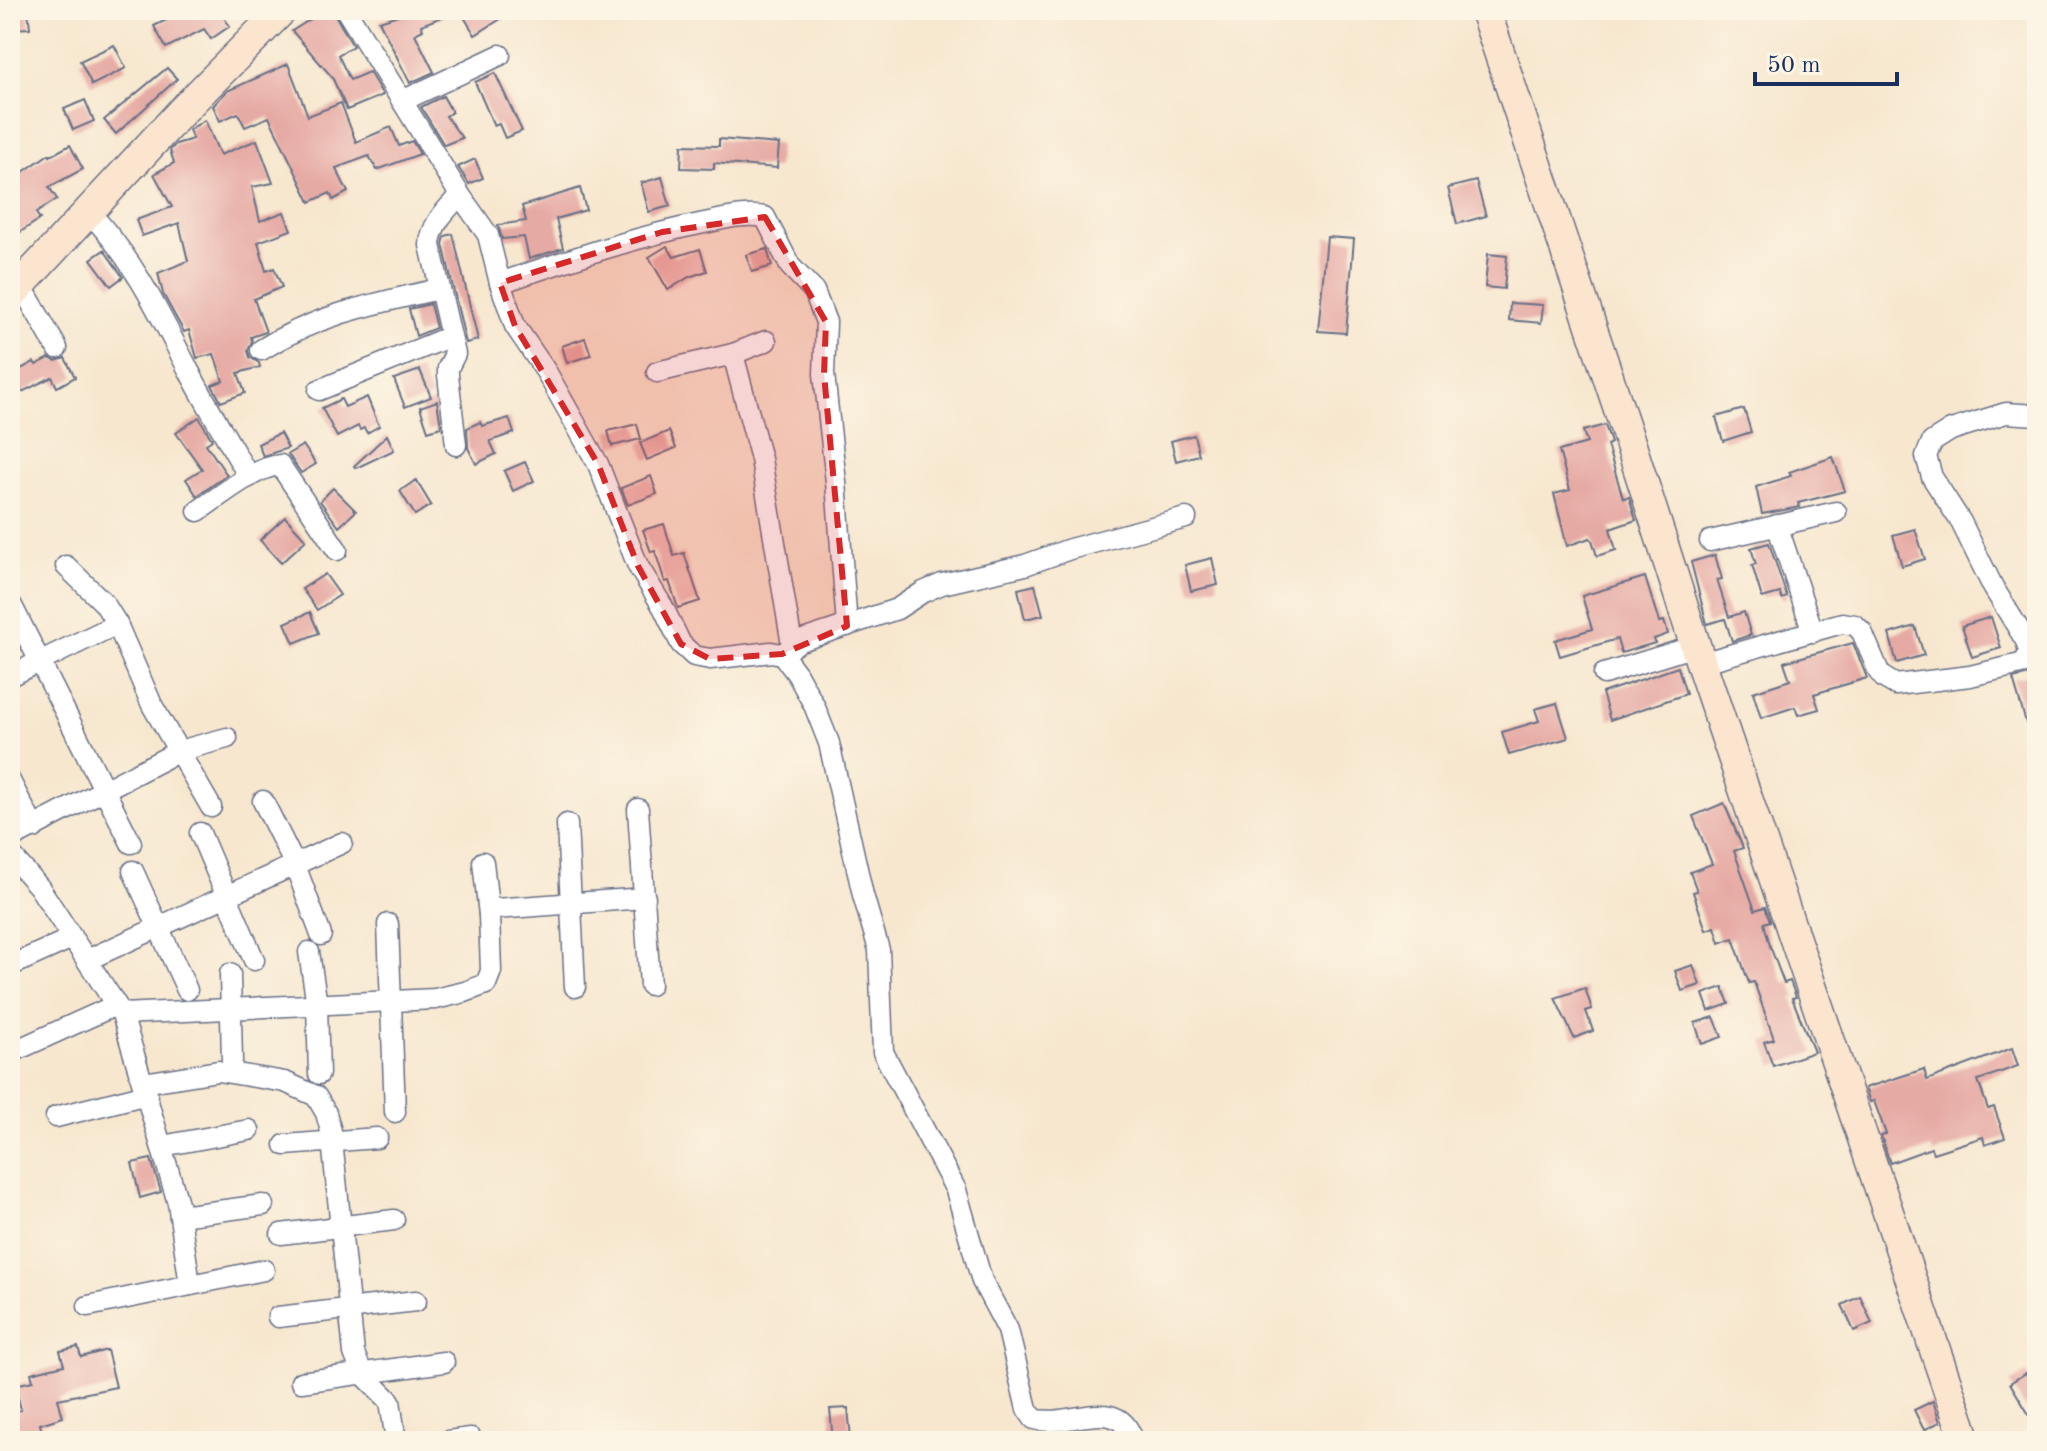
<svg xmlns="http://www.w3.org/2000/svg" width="2047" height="1451" viewBox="0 0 2047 1451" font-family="'Old Standard TT',serif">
	<rect width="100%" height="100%" fill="#fcf5e5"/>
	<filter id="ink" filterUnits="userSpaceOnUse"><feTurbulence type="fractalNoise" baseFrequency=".0125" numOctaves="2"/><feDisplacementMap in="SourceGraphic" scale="16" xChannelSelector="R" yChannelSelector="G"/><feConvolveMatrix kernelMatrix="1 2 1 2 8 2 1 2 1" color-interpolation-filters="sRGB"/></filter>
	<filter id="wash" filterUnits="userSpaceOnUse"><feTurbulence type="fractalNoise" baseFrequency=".006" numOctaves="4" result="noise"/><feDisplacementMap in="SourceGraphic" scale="32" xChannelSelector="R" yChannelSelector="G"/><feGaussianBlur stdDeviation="1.8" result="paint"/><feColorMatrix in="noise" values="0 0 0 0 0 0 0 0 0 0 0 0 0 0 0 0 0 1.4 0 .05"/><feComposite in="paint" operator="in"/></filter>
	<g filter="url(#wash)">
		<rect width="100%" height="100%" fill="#f7e7cf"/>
		<g id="blocks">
			<!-- building -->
			<g fill="#e6aaa4">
				<polygon points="10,10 28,10 30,28 10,29"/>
				<polygon points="187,10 218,10 230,26 211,39 204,29 166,48 154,26"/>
				<polygon points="325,10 332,10 353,46 338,55 350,80 369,72 383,95 347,110 332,77 292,31"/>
				<polygon points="414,10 455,12 421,25 423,30 415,34 434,72 410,83 379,21"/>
				<polygon points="475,10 515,10 475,35 464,17"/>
				<polygon points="114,45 126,68 92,85 80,61"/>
				<polygon points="288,64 308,116 341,103 356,142 391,127 399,146 412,141 420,154 377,170 369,156 336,168 348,192 333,200 330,193 310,202 269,117 245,127 238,113 220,121 213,106 227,91"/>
				<polygon points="167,68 177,79 116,134 104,120"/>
				<polygon points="495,73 522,131 505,138 499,124 494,126 475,82"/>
				<polygon points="443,96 452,112 446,116 462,138 444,145 421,107"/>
				<polygon points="85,100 94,121 73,130 64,109"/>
				<polygon points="205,120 220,155 257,140 273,183 252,187 260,221 284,212 291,230 258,242 266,271 274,268 282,287 254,299 266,332 251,337 252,341 248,351 250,357 259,363 260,367 238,373 245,393 221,402 212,385 223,381 214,354 197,358 189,330 184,332 163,294 158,273 188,261 179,223 142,236 136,220 172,207 154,174 174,163 170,150 176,144 193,139 189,130"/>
				<polygon points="719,139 779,144 777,168 714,163 714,169 681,168 682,145 719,146"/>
				<polygon points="70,145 83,169 49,187 57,199 36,213 40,219 10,239 10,181 49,154 50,156"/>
				<polygon points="475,159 483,178 469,184 458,167"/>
				<polygon points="662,177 670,206 649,212 641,183"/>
				<polygon points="1476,181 1486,216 1457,224 1448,188"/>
				<polygon points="580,188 586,210 556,219 563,248 529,259 524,237 502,239 498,225 526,221 522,206"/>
				<polygon points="453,234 478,340 466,343 443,244 445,236"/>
				<polygon points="1327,237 1354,239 1346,333 1318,331"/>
				<polygon points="667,246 674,257 700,249 707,271 689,277 668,290 649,257"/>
				<polygon points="767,249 772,266 752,272 746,255"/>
				<polygon points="104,250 123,277 111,286 91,259"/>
				<polygon points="1488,254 1507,256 1504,289 1485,287"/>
				<polygon points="1510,303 1543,305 1541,323 1509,320"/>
				<polygon points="430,304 436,328 416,336 409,309"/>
				<polygon points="585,338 591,355 567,363 562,346"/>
				<polygon points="10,351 21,369 34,362 36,365 49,358 56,361 65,358 75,377 57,387 52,377 10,398"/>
				<polygon points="420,370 431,397 405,407 394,379"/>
				<polygon points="367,397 379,426 367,433 364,428 360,430 358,426 337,437 322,408 341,399 345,407"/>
				<polygon points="437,401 441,427 428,431 420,407"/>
				<polygon points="1744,409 1751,432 1723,441 1716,417"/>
				<polygon points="199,417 212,440 206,444 227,475 197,496 186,479 202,469 176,433"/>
				<polygon points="509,418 514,433 490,441 496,454 476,464 468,448 467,428 480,422 482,426"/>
				<polygon points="637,424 641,439 612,446 608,431"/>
				<polygon points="1605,425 1611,443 1607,445 1623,498 1629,497 1636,520 1610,529 1616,550 1597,556 1592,540 1590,538 1567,546 1554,494 1570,490 1559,451 1587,443 1583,431"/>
				<polygon points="669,431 676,448 647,460 640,443"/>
				<polygon points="280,433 288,448 263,456 258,444"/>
				<polygon points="387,435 394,450 356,468 354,466"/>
				<polygon points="1194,435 1199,455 1176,461 1171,441"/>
				<polygon points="303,445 316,464 301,473 288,454"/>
				<polygon points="1833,457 1845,491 1798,503 1800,507 1762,514 1756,487 1791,476 1789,472"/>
				<polygon points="525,462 534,481 513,491 504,471"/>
				<polygon points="651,476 657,494 628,505 621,488"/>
				<polygon points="416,480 431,505 415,515 400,491"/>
				<polygon points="333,488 356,511 339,527 320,501"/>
				<polygon points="285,517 306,540 281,563 260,540"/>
				<polygon points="664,524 674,556 684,553 700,601 678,608 669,581 665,582 655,551 651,552 643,530"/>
				<polygon points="1915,529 1925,559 1902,566 1893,535"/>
				<polygon points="1769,543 1787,597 1782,599 1780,593 1762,598 1752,565 1756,564 1751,548"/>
				<polygon points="1715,555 1722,579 1717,580 1729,617 1744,612 1751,635 1732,641 1725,619 1707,624 1691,562"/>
				<polygon points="1212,558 1218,585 1191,591 1185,565"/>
				<polygon points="325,574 340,595 317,610 302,589"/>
				<polygon points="1645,577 1659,622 1664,621 1668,634 1654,639 1655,643 1621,653 1617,639 1560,656 1555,640 1592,629 1582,596"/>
				<polygon points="1035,585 1043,615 1025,619 1018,589"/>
				<polygon points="310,612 319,633 294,643 285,623"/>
				<polygon points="1991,617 2001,648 1972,657 1962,626"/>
				<polygon points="1915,626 1924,655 1897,663 1889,634"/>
				<polygon points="1853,643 1867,678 1814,694 1819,709 1798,715 1795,707 1761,718 1753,692 1790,680 1784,662"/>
				<polygon points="1678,667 1686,694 1610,720 1602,693"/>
				<polygon points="2037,669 2037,746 2033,746 2013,679 2029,675"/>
				<polygon points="1557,703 1568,738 1509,755 1502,732 1539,721 1535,709"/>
				<polygon points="1724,803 1743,848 1734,851 1755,910 1765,907 1770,921 1764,923 1770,946 1784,983 1790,981 1796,997 1792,998 1814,1052 1773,1066 1764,1042 1774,1039 1754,982 1749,983 1733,938 1720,943 1715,927 1706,930 1693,892 1697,891 1690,872 1712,864 1693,816"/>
				<polygon points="1693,965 1700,985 1682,991 1675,971"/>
				<polygon points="1723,987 1729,1004 1709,1011 1703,994"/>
				<polygon points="1585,988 1592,1009 1586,1011 1593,1031 1574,1038 1555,998"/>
				<polygon points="1714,1017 1722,1037 1702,1044 1695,1023"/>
				<polygon points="2012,1048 2018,1066 1978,1080 1988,1109 1994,1107 2005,1138 1985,1145 1983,1137 1933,1153 1931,1148 1890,1163 1881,1136 1886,1134 1874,1101 1870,1102 1865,1088 1924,1069 1927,1080"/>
				<polygon points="151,1159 161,1192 140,1198 132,1163"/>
				<polygon points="1860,1296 1872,1323 1854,1331 1842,1305"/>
				<polygon points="78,1347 81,1357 107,1350 116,1387 58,1399 63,1417 40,1424 44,1441 10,1441 10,1413 21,1410 15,1385 33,1381 31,1373 64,1365 60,1351"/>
				<polygon points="2026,1373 2037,1392 2037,1428 2010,1383"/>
				<polygon points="1933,1401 1940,1422 1924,1430 1914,1410"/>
				<polygon points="848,1408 851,1439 833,1441 830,1409"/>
			</g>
		</g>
	</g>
	<g filter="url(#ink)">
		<use href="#blocks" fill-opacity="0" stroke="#686f86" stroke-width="2"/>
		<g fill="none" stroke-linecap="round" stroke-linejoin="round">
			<!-- street casing -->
			<g stroke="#686f86" stroke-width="23">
				<g id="street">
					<path d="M346,10L460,195L488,235L500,283L515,326L547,373L598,464L638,566L663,607L681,644L694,656L710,659L771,652L782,654L797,674L814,705L829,743L863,895L879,950L883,1052L956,1190L982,1281L1008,1330L1027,1409L1034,1419C1069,1429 1119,1392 1133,1441"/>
					<polyline points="402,101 500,55"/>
					<path d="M88,211C134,259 159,313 189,371C208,407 229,442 249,477"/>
					<path d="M500,283C568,260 634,237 704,223C724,219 744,213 765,217L790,266L814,291L826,322L824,374L836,482L847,626"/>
					<polyline points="21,285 57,348"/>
					<path d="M261,350C316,315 376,303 439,289"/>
					<polyline points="733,354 761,459 792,645"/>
					<polyline points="657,372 733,354 766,341"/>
					<polyline points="319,390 451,336"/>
					<path d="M456,445L448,375V368L455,354L430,245C431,224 447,209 460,195"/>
					<path d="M198,511C219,497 255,467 280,465L337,550"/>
					<polyline points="1777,525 1813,632"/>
					<polyline points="1710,541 1836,512"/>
					<polyline points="66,566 104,603 117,624 152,705 211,807"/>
					<polyline points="12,606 131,843"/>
					<polyline points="782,654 800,641 897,609 923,592 942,584 1025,565 1070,549 1186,518"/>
					<polyline points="1701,663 1842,623 1855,625 1862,632 1879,672 1884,678 1896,685 1970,676 2025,663 2029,651 2026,641 1993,587 1961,522 1932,477 1926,456 1932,442 1951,430 2006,413 2037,415"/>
					<polyline points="1604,674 1695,646"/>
					<polyline points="10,676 117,624"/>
					<polyline points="10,781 34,828"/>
					<polyline points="263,801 295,865 321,935"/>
					<polyline points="638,809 650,985"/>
					<polyline points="567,824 575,987"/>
					<polyline points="200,833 254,960"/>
					<polyline points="10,839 179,751 227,738"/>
					<polyline points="10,854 39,887 122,1014 178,1203 190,1285"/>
					<polyline points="483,862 489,915"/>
					<polyline points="133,871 187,990"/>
					<polyline points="388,924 395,1112"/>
					<polyline points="309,952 317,1005 319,1074"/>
					<polyline points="87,960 342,843"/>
					<polyline points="10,966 72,938"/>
					<polyline points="230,974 232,1061"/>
					<polyline points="122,1014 435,999 465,992 486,984 491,971 489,915 494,909 645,898"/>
					<polyline points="10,1053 116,1005"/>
					<polyline points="143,1083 218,1071 285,1082 316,1096 326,1113 331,1131 354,1353 362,1373 390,1401 396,1441"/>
					<polyline points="56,1117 147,1094"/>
					<polyline points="285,1145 377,1138"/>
					<polyline points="162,1146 249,1130"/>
					<polyline points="180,1216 263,1205"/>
					<polyline points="281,1234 394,1220"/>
					<polyline points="88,1306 264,1270"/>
					<polyline points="278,1317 416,1301"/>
					<polyline points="301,1382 444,1362"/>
					<polyline points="448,1441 471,1438"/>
				</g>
			</g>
			<!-- secondary casing -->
			<g stroke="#686f86" stroke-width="33">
				<g id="secondary">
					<polyline points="1485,10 1629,439 1701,663 1966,1441"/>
					<polyline points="10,296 183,110 282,10"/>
				</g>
			</g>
			<!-- street -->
			<use href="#street" stroke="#fff" stroke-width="20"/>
			<!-- secondary -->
			<use href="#secondary" stroke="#fce5cf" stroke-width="30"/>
		</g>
	</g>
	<!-- marked area -->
	<path fill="#d62828" fill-opacity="0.2" stroke="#d62828" stroke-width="6" stroke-dasharray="16 10" stroke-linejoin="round" d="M765,217L826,322L824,374L847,626L782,654L710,659L681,644L638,566L598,464L515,326L500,283L662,232Z"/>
	<!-- margin -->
	<rect width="2047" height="1451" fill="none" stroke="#fcf5e5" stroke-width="40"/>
	<!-- scale -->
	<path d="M1755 72v12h142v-12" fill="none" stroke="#1b2f5e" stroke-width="4"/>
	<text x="1767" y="72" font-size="24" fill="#1b2f5e" stroke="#fcf5e5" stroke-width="6" paint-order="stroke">50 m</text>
</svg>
